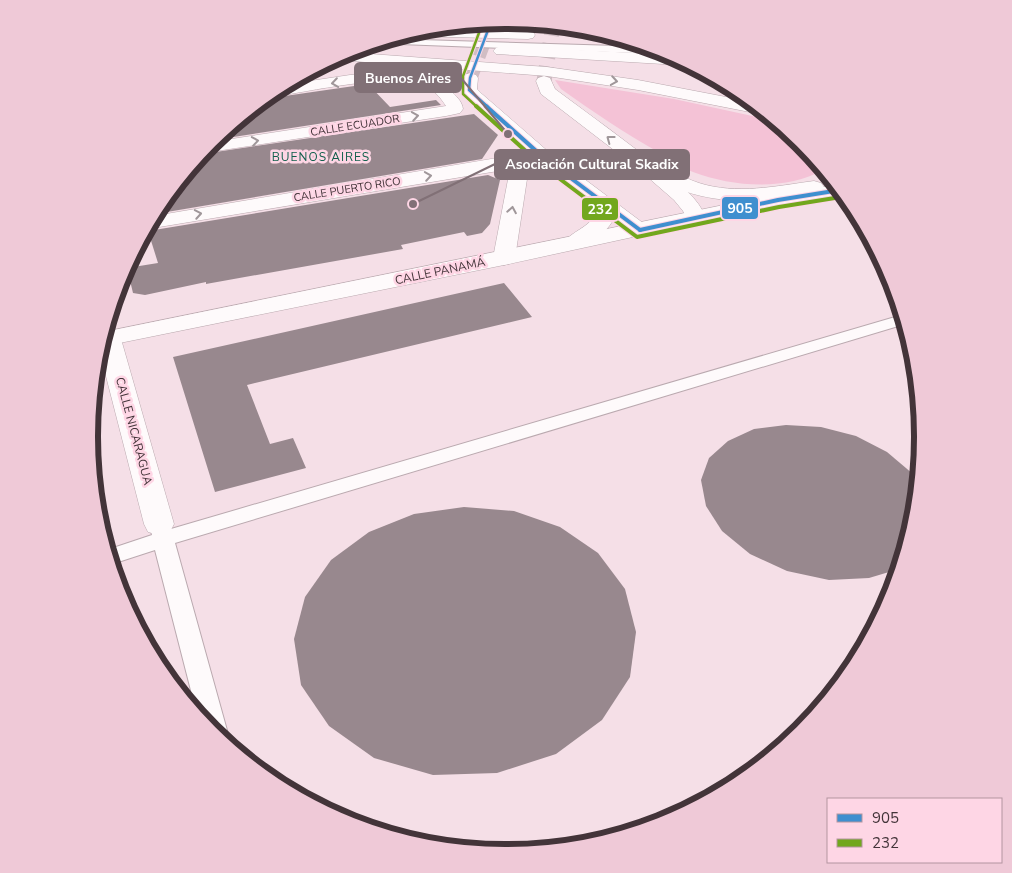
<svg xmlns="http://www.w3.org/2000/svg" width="1012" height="873" viewBox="0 0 1012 873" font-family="'Nunito Sans',sans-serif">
	<rect width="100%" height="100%" fill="#f5dfe7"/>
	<!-- green -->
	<path fill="#f4c2d6" d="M555,80L674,99L775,121L801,142L823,170C785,191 733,187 693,172C682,168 671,160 660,153C626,134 593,112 561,89Z"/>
	<!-- building -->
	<g fill="#98888e">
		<polygon points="368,84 390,107 436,100 441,105 214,140 264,99"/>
		<polygon points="474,114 498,135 482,159 155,214 160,205 202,154"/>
		<polygon points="488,175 500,180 490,224 482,233 467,236 464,232 401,245 403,249 206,284 206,282 145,295 133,293 127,268 158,263 148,231"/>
		<polygon points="504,283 532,317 247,385 270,444 293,438 306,468 215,492 173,357"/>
		<polygon points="786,425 821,427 856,436 887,452 913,474 918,481 914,518 899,569 869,578 829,580 787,571 750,554 722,531 706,506 701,480 709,458 728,441 754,429"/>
		<polygon points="464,507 514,511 560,527 598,553 625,589 636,632 630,677 602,720 556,754 497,773 433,775 374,758 329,726 301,685 294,639 305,597 331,560 369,532 414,514"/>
	</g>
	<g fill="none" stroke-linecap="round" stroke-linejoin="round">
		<!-- secondary-tunnel -->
		<g stroke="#d1bdc4" stroke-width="15" stroke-dasharray="15 8" stroke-linecap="butt">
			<polyline points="470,78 491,22"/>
			<polyline points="544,81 553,25"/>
		</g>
		<!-- service casing -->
		<g stroke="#baa9af" stroke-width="2">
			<g id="service">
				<polygon points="388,39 651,47 666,52 662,54 374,43"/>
				<polygon points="902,315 905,324 175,543 228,734 224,741 211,731 197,714 155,550 112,564 107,550 152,535 150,527 153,522 160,520 167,522 171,529"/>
			</g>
		</g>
		<!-- minor casing -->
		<g stroke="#baa9af" stroke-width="1">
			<g id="minor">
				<path d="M392,71C418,72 434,73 453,93C458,98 462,102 463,109L460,113L446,116L203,153L212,142L446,106C441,98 432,88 424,84C398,72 304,92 273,97L268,96L283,85L350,75Z"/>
				<polygon points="544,152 551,154 553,158 551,162 529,166 515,258 512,263 504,265 496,263 493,258 510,169 147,229 154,216 521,154"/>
				<polygon points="109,332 118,334 121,339 174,524 170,532 159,535 148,532 144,524 99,349 104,333"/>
			</g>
		</g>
		<!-- tertiary casing -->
		<g stroke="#baa9af" stroke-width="1">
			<polygon id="tertiary" points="778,194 785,196 788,200 785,204 504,265 100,347 104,332"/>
		</g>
		<!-- secondary casing -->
		<g stroke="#baa9af" stroke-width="1">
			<g id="secondary">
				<path d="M470,73L476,75L478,78L477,89L482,94L551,154L647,226L650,230L647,234C633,238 624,228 613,220C606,234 583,252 566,248L563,243C572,231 588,228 595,215L592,203L537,162L470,102L461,90L462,78L464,75Z"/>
				<path d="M544,76L550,78L555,89C591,116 628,142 662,170C679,184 698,197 706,218L703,222L696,224L689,222L683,211L674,200L636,167L541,94L536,81L538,78Z"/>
			</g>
		</g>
		<!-- trunk casing -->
		<g stroke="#baa9af" stroke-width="1">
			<polygon id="trunk" points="836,185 844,195 778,206 771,204 768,200 771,196 778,194"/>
		</g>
		<!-- motorway casing -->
		<g stroke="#baa9af" stroke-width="1">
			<g id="motorway">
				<polygon points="508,20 588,28 610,35 604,37 510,28 505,27 503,24"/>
				<polygon points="425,28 528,31 533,32 535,35 533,38 528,39 411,36 405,34"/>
				<polygon points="501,46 671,55 686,63 680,65 496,54 493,51 496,48"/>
				<polygon points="357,53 547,67 638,80 752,102 765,113 760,114 638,90 547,76 352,61 349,58 352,55"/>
				<path d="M643,157C663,162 679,177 699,183C736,195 777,186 814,181L821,183L824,187L821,191C777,202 727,206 684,191C668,185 652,175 636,167L634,163L636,159Z"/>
			</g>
		</g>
		<!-- service -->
		<use href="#service" fill="#fefafb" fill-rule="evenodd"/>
		<!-- minor -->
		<use href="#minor" fill="#fefafb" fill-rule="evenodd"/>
		<!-- tertiary -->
		<use href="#tertiary" fill="#fefafb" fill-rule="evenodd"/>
		<!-- secondary -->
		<use href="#secondary" fill="#fefafb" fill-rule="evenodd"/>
		<!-- trunk -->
		<use href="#trunk" fill="#fefafb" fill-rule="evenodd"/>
		<!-- motorway -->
		<use href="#motorway" fill="#fefafb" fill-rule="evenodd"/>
		<!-- bus-1-far1 casing -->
		<g stroke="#fed6e5" stroke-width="4.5">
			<polyline id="bus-1-far1" points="488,107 469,90 470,78 491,22"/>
		</g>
		<!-- bus-1 casing -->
		<g stroke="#fed6e5" stroke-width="6">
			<g id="bus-1">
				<polyline points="486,106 544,158 640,230"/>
				<polyline points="640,230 778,200 840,190"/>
			</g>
		</g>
		<!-- bus-2-far1 casing -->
		<g stroke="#fed6e5" stroke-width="4.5">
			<polyline id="bus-2-far1" points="477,107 463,94 463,76 483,22"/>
		</g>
		<!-- bus-2 casing -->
		<g stroke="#fed6e5" stroke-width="6">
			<polyline id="bus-2" points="476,106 540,164 637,237 779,207 841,197"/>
		</g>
		<!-- bus-1-far1 -->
		<use href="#bus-1-far1" stroke="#3f8fcf" stroke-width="2.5"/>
		<!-- bus-1 -->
		<use href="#bus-1" stroke="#3f8fcf" stroke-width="4"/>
		<!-- bus-2-far1 -->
		<use href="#bus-2-far1" stroke="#72a71d" stroke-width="2.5"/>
		<!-- bus-2 -->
		<use href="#bus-2" stroke="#72a71d" stroke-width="4"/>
	</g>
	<!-- one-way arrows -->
	<defs><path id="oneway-chevron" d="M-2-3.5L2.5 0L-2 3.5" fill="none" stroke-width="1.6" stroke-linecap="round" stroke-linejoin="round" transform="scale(1.25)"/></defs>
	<g stroke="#a0979a">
		<use href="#oneway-chevron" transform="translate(614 81) rotate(9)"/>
		<use href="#oneway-chevron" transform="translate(335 83) rotate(172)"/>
		<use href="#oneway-chevron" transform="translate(415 116) rotate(-9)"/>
		<use href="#oneway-chevron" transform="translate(610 139) rotate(-143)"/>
		<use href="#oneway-chevron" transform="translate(255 141) rotate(-9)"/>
		<use href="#oneway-chevron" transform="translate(428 176) rotate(-9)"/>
		<use href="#oneway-chevron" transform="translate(512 210) rotate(-80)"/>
		<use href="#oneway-chevron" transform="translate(198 214) rotate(-10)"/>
	</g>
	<g text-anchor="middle" stroke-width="5" stroke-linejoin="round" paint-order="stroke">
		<!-- far-street labels -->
		<g font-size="11" fill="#433439" stroke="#fed6e5">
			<text transform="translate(355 125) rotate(-9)" y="4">CALLE ECUADOR</text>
			<text transform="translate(347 189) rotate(-9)" y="4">CALLE PUERTO RICO</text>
		</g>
		<!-- far-quarter labels -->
		<g font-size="12" letter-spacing="1" fill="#11604c" stroke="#fed6e5">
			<text x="321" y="161">BUENOS AIRES</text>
		</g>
		<!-- street labels -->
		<g font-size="12" fill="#433439" stroke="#fed6e5">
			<text transform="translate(440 271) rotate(-12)" y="4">CALLE PANAMÁ</text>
			<text transform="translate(134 431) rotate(75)" y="4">CALLE NICARAGUA</text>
		</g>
	</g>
	<!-- crop -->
	<path d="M0 0H1012V873H0ZM505 29H507A407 407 0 0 1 914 436V437A407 407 0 0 1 507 844H505A407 407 0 0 1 98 437V436A407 407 0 0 1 505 29Z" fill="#efc9d7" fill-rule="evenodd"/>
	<path fill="none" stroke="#433439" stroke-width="6" d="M505 29H507A407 407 0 0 1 914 436V437A407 407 0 0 1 507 844H505A407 407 0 0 1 98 437V436A407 407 0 0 1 505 29Z"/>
	<!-- callouts -->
	<path fill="none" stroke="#817076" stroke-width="2" d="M508 134L461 78M413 204L495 164"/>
	<g fill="#817076" stroke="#fed6e5" stroke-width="2">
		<circle cx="508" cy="134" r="5"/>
		<circle cx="413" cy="204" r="5"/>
	</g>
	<g fill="#817076" stroke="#817076" stroke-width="2">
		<rect x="355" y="63" width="106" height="29" rx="5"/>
		<rect x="495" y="150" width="194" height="29" rx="5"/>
	</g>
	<g font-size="14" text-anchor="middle" font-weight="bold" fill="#fff">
		<text x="408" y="83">Buenos Aires</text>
		<text x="592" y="169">Asociación Cultural Skadix</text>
	</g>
	<g stroke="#fed6e5" stroke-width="2">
		<rect x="721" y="196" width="38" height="24" rx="5" fill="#3f8fcf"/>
		<rect x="581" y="197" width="38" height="24" rx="5" fill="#72a71d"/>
	</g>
	<g font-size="14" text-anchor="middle" font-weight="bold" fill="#fff">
		<text x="740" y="213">905</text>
		<text x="600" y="214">232</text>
	</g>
	<!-- legend -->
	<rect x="827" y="798" width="175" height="65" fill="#fed6e5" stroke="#b395a0"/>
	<rect x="837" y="814" width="25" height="8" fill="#3f8fcf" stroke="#b395a0"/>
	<text x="872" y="823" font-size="15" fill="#433439">905</text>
	<rect x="837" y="839" width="25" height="8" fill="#72a71d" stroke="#b395a0"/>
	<text x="872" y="848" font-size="15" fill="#433439">232</text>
</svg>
